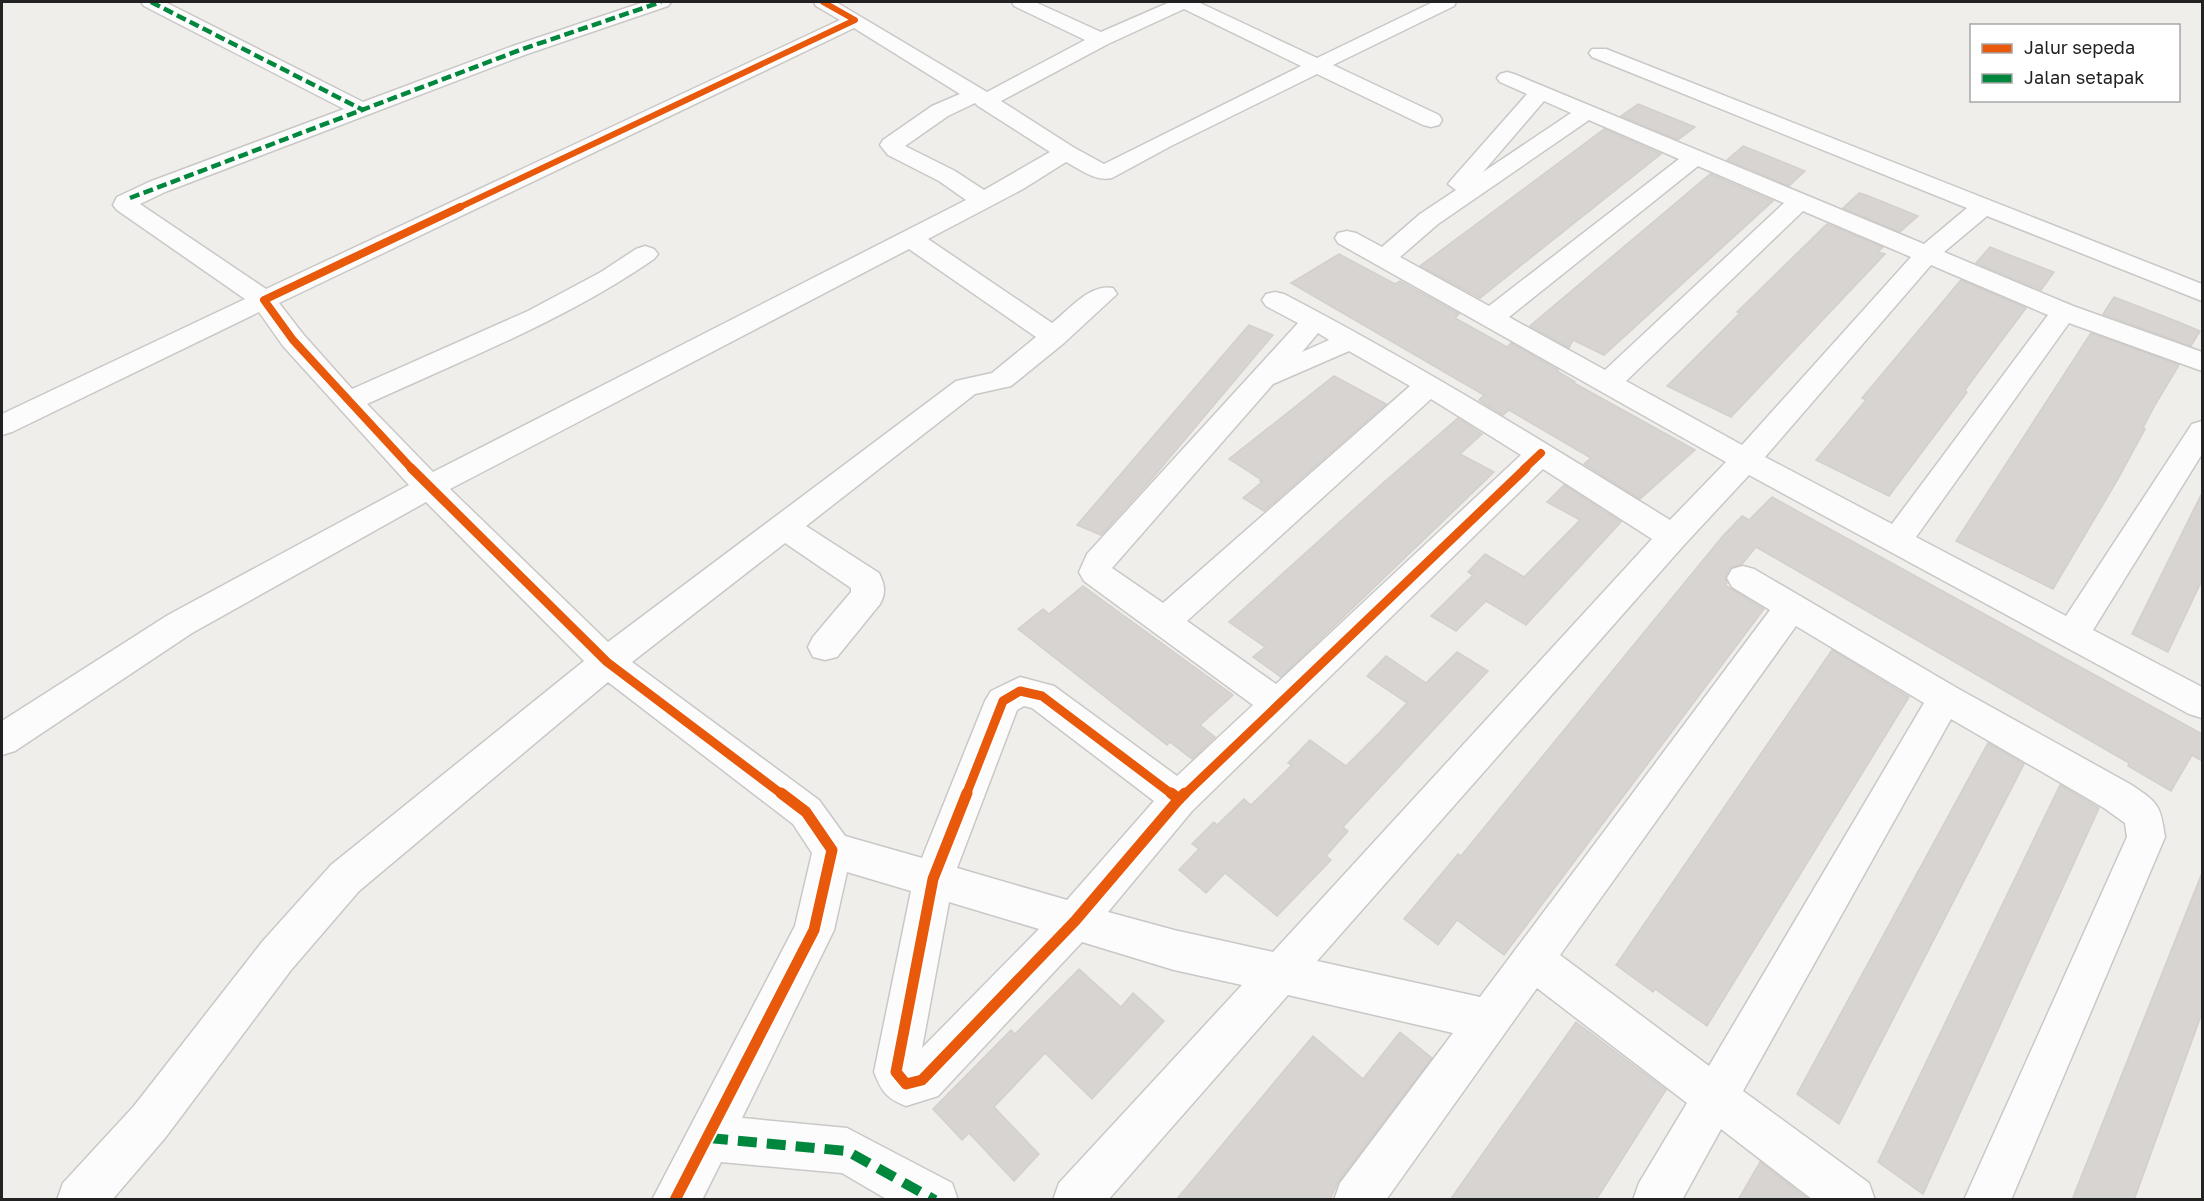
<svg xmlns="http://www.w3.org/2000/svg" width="2204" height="1201" viewBox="0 0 2204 1201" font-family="'Golos Text',sans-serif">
	<rect width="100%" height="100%" fill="#f0eeeb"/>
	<!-- building -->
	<g fill="#d7d4d2" stroke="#d3d0cc" stroke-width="1.5">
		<polygon points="1638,104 1670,117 1695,127 1678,140 1621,116"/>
		<polygon points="1604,129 1661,154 1480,298 1420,266"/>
		<polygon points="1743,146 1773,158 1805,171 1789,186 1727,160"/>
		<polygon points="1710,174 1773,201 1604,355 1573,340 1569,348 1530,326"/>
		<polygon points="1859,193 1866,195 1918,216 1900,232 1843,208"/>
		<polygon points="1827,224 1883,247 1878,252 1885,254 1731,417 1667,386 1740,313 1737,312"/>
		<polygon points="1990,247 2007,254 2054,272 2041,290 1976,263"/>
		<polygon points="1339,254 1395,284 1400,281 1459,314 1455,318 1507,347 1511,343 1558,370 1557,371 1575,382 1574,383 1695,450 1640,499 1584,464 1591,458 1509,410 1503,415 1479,400 1484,395 1291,283"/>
		<polygon points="1961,280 2026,308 1990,356 1965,390 1967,392 1889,496 1816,460 1866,400 1862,398"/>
		<polygon points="2114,297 2181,323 2200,331 2191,346 2103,314"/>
		<polygon points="1249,325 1273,335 1150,481 1101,535 1077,525"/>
		<polygon points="2091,333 2179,365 2155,405 2143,428 2145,429 2118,479 2053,589 1956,541"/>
		<polygon points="1334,376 1386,404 1264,511 1243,498 1262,482 1260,481 1262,480 1229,459"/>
		<polygon points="1458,418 1482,434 1460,454 1494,472 1281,677 1253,657 1265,647 1229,622 1383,483"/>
		<polygon points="1564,485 1621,522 1526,625 1486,601 1456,631 1431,616 1473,575 1468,572 1485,554 1524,577 1580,520 1547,502"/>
		<polygon points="2202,493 2202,580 2168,652 2132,634"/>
		<polygon points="1772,497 2202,734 2202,761 2192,755 2171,791 2128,766 2129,763 1756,547 1742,564 1730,568 1725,577 1727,583 1725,585 1764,609 1504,955 1457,920 1438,945 1404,919 1458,854 1461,856 1722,537 1742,516 1749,520"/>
		<polygon points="1083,586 1233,695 1200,725 1215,737 1192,759 1170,742 1167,745 1018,629 1043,609 1049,614"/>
		<polygon points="1832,650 1909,697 1707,1026 1655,989 1653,992 1616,965"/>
		<polygon points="1457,652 1488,671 1343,827 1348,831 1326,856 1331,860 1277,916 1225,873 1206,893 1179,870 1199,849 1192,844 1214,822 1217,825 1244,799 1251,805 1292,765 1288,763 1310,740 1346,766 1379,733 1407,703 1367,676 1386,656 1426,683"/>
		<polygon points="1988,743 2024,764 1839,1124 1797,1094"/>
		<polygon points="2060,785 2099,808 1923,1194 1878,1162"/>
		<polygon points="2202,873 2202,1013 2134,1200 2072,1200"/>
		<polygon points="1079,969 1121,1007 1133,993 1164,1021 1092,1099 1045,1053 994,1107 1039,1154 1014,1181 969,1133 962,1140 933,1109 1011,1030 1015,1034"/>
		<polygon points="1576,1022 1666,1090 1596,1200 1450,1200"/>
		<polygon points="1400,1032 1432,1058 1338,1182 1330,1200 1176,1200 1313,1036 1363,1079"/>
		<polygon points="1760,1162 1809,1200 1738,1200"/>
	</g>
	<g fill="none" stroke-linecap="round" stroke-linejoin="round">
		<!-- minor casing -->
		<g stroke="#c9c8c7" stroke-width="3">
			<path id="minor" d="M141,2H165L363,102L513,46L644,2H671L668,6L527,54L165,192L140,204L266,289L840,20L816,6L814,2H836L987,92L1085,40L1014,6L1012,2H1035L1101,32L1170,2H1198L1317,58L1433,2H1456L1454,6L1333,65L1439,115L1442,120L1439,125L1431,127L1423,125L1317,74L1171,146L1112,178C1095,182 1080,169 1066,162L1023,189L928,239L1052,323C1069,310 1090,283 1113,288L1117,294L1064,343L1011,386L975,394L806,526L879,573C885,585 886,593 880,604L837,657L825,660L813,657L808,647L813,637L851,592V588L785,543L632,662L819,800L845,836L922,858L985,701L991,691L1020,677L1054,686L1177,776L1253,705L1084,581L1079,572L1087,554L1298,323L1266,306L1262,300L1266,294L1275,292L1284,294C1416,363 1543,441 1670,520L1726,462L1338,243L1335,238L1338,233L1347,231L1356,233L1382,247L1420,214L1456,190L1448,184L1452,179L1527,94L1500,82L1497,78L1500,74L1507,72L1514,74L1924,244L1967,208L1592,57L1589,53L1592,49H1606L2202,284V301L1987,216L1944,252L2073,306L2202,352V371L2069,323L1916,537L2066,616L2192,424L2202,421V454L2093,630L2202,687V718L2189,714L1749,475L1684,545L1317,961L1480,997L1770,610L1732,587L1727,578L1732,569L1743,566L1754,569L1957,688L2130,784C2158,803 2160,803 2165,837L2011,1200H1964L2127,837L2125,823L2104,808L1951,719L1743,1091L1869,1183L1875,1200H1813L1721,1129L1682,1200H1633L1639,1183L1687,1103L1537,988L1386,1200H1334L1340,1183L1453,1033L1288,995L1108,1200H1053L1059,1183L1242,985L1174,970L1082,942L938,1096L906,1106C886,1098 882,1092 874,1072L911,891L847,872L834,930L742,1118L847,1128L952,1183L958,1200H888L842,1173L721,1162L702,1200H652L795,926L812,853L793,824L608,682L359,891L291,970L165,1138L112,1200H57L63,1183L134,1106L262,942L331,865L584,661L426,502L192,633L15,751L2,755V721L168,615L409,485L283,346L259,312L12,432L2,435V414L245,299L117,210L113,205L117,197L149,182L344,109L144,6ZM1184,9L1301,66L1104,164L1073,147L1001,101L1108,44ZM854,28L960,94L932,106L883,140L880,145L888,155L939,181L966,200L433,472L367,404C465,359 564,321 654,259L658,254L654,249L645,246L636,249L601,272L528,311L352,389L303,334L279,303ZM1544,101L1571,113L1483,172ZM975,103L978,106L1050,152L984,190L955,171L905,146L948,116ZM1589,120L1679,159L1489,306L1400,257L1438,224ZM1698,166L1784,203L1605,370L1509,317ZM1803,211L1911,257L1742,445L1626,381ZM909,249L1036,337L992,373L956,381L608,642L450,489ZM1931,265L2048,315L1892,524L1765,457ZM1318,333L1329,340L1302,352ZM1349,351L1410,386L1163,603L1112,568L1273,384ZM1431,399L1521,455L1276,684L1187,621ZM1543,469L1652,539L1273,952L1174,930L1108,912L1192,811ZM1796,626L1924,703L1709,1066L1560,955ZM1024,706L1032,708L1154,801L1067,900L957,868L1017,710ZM949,902L1039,929L922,1048Z"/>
		</g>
		<!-- minor -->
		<use href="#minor" fill="#fdfcfc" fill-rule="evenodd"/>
		<!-- quiet-far1 -->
		<g stroke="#00873e" stroke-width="4.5" stroke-dasharray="10 4.5" stroke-linecap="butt">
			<polyline points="151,2 363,110"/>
			<polyline points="130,198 520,50 661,2"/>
		</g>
		<!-- quiet -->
		<polyline stroke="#00873e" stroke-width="10" stroke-dasharray="19 10" stroke-linecap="butt" points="709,1138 847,1151 935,1200"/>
		<!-- cycleway-far3 casing -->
		<g stroke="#fff" stroke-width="8">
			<polyline id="cycleway-far3" points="456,209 855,20 823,2"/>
		</g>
		<!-- cycleway-far2 casing -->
		<g stroke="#fff" stroke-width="10">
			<g id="cycleway-far2">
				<polyline points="412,469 293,340 264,300 460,207"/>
				<polyline points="1524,469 1541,453"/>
			</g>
		</g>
		<!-- cycleway-far1 casing -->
		<g stroke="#fff" stroke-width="13">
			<g id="cycleway-far1">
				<polyline points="411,468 607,662 783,795"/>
				<polyline points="966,795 1003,701 1020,691 1042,696 1173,795"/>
				<polyline points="1184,795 1526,468"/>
			</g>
		</g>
		<!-- cycleway casing -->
		<g stroke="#fff" stroke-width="15">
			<g id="cycleway">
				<polyline points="967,793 933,879 896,1072 906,1084 922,1080 1075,921 1179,799"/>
				<polyline points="1171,793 1179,799"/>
				<polyline points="1179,799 1185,793"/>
				<polyline points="675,1200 814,930 832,850 806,812 781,793"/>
			</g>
		</g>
		<!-- cycleway-far3 -->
		<use href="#cycleway-far3" stroke="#e8590c" stroke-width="6"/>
		<!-- cycleway-far2 -->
		<use href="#cycleway-far2" stroke="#e8590c" stroke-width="8"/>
		<!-- cycleway-far1 -->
		<use href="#cycleway-far1" stroke="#e8590c" stroke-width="9"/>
		<!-- cycleway -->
		<use href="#cycleway" stroke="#e8590c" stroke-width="11"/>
	</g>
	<!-- border -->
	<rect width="2204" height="1201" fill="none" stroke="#222222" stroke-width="6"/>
	<!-- legend -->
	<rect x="1970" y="24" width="210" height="78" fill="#ffffff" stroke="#a7a7a7" stroke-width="1.5"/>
	<rect x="1982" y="44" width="30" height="9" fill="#e8590c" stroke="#a7a7a7" stroke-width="1.5"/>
	<text x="2024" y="54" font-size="18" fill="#222222">Jalur sepeda</text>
	<rect x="1982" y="74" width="30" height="9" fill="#00873e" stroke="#a7a7a7" stroke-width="1.5"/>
	<text x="2024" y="84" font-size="18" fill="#222222">Jalan setapak</text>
</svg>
